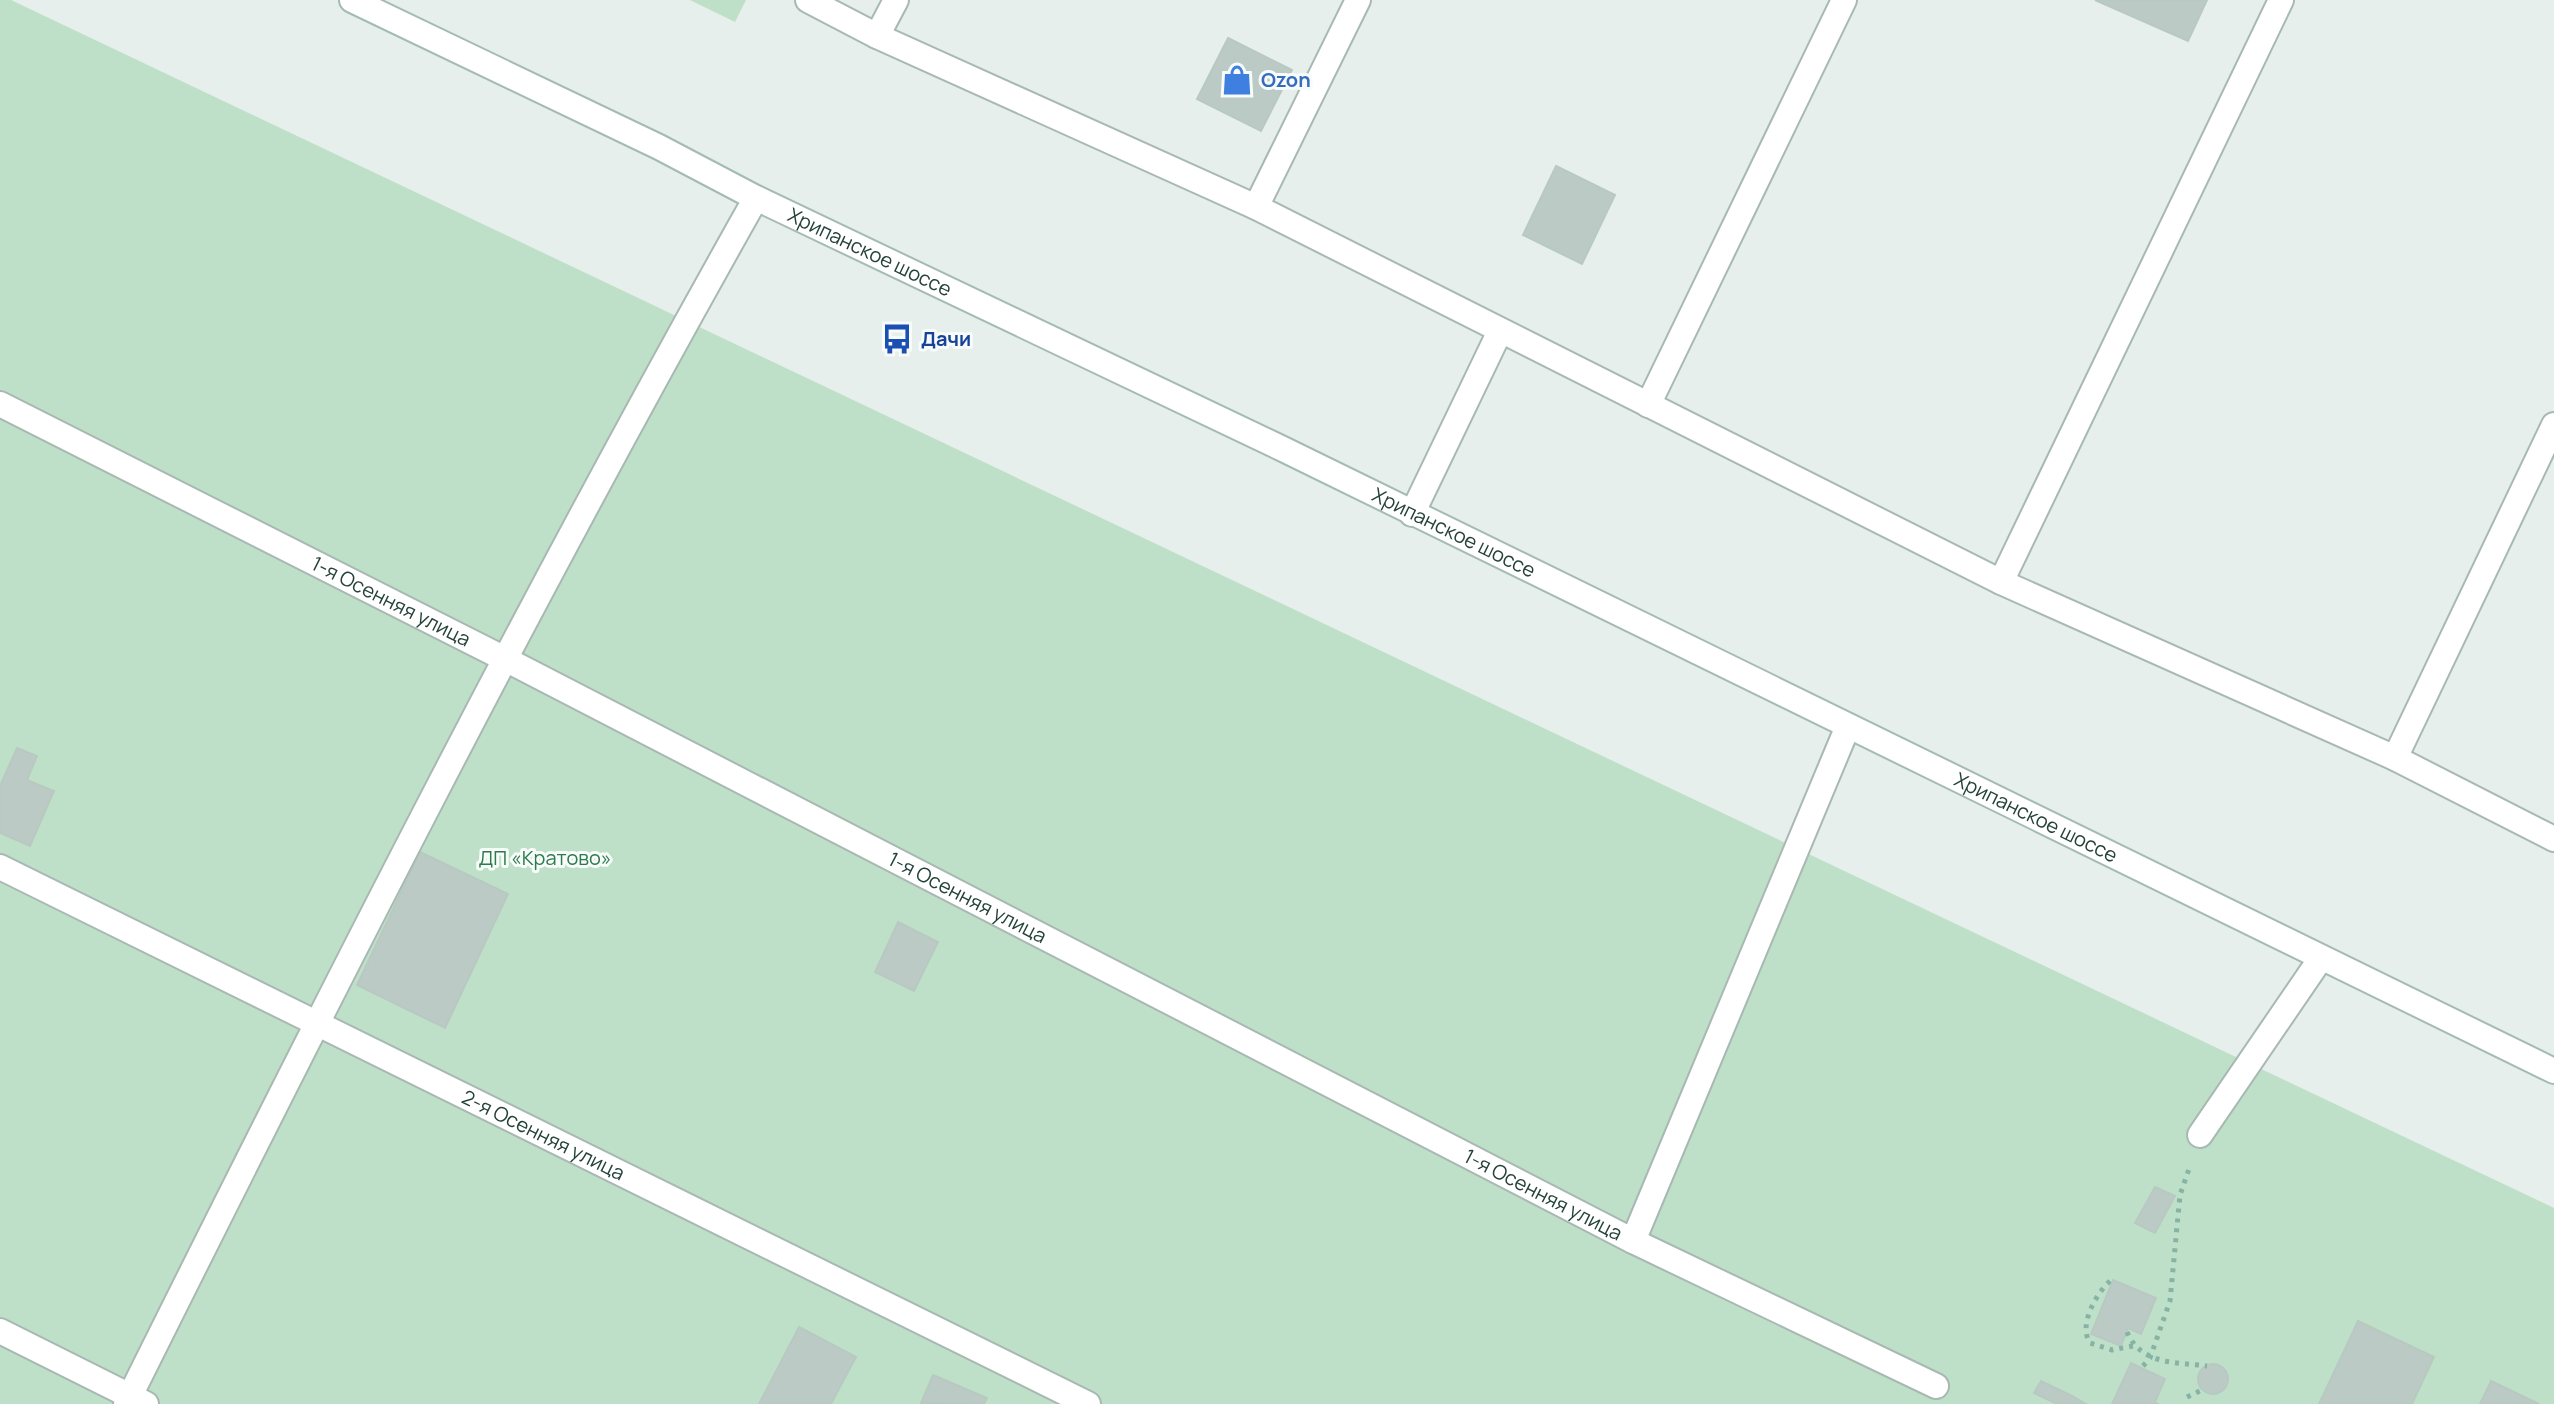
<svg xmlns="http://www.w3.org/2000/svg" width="2554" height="1404" viewBox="0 0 2554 1404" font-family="Manrope,sans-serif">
	<rect width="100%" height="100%" fill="#e6efeb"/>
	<!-- green -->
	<g fill="#bfe0c8">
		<polygon points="0,0 11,0 2554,1208 2554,1404 0,1404"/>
		<polygon points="690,0 746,0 735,22"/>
	</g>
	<!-- building -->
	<g fill="#bbcac4" stroke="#b8c9c2" stroke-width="2">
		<polygon points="2095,0 2207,0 2188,41"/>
		<polygon points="1228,38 1292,70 1261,131 1197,99"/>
		<polygon points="1556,166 1615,195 1582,264 1523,235"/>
		<polygon points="17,748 37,756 27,780 54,791 30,846 0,833 0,786"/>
		<polygon points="420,852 508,894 445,1028 357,985"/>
		<polygon points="898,922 938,942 914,991 875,972"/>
		<polygon points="2155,1187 2175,1196 2155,1233 2135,1223"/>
		<polygon points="2113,1280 2156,1298 2141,1334 2128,1328 2121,1346 2091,1334"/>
		<polygon points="2358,1321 2434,1357 2412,1404 2319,1404"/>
		<polygon points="799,1327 856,1357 831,1404 759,1404"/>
		<polygon points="2131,1363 2165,1379 2155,1402 2158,1404 2112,1404"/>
		<circle cx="2213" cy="1379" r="15"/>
		<polygon points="933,1375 987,1398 984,1404 921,1403"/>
		<polygon points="2041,1381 2072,1396 2086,1404 2057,1404 2034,1393"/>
		<polygon points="2491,1381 2539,1404 2480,1404"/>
	</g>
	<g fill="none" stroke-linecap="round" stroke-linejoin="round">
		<!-- service casing -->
		<g stroke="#a8b8b2" stroke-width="28">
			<polyline id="service" points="2200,1135 2321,958"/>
		</g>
		<!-- minor casing -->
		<g stroke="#a8b8b2" stroke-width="28">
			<g id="minor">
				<polyline points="808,0 877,36 1256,207 2001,582 2395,758 2554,839"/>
				<polyline points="877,36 896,0"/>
				<polyline points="1256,207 1358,0"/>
				<path id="s1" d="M0,404L503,658L1633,1241L1936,1386"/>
				<polyline points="1648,405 1844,0"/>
				<polyline points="1412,514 1500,331"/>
				<polyline points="2001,582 2281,0"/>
				<polyline points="2395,758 2554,425"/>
				<path id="s2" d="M0,867L1088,1404"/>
				<polyline points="1633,1241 1848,726"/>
				<polyline points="0,1331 146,1404"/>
				<path d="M126,1404C328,998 533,593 756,198"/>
			</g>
		</g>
		<!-- secondary casing -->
		<g stroke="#a4bbb3" stroke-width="28">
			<g id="secondary">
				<path id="s3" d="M352,0L659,147L756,198L1285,450L2554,1071"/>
			</g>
		</g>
		<!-- path -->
		<g stroke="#86b3a5" stroke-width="5" stroke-dasharray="4 6" stroke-linecap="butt">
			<path d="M2110,1281C2096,1294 2078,1325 2090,1343L2112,1350L2133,1346"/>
			<path d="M2127,1332C2141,1365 2176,1362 2207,1366"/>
			<polyline points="2143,1366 2150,1358 2170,1301 2180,1195 2190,1166"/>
			<polyline points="2187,1397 2202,1390"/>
		</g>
		<!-- service -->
		<use href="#service" stroke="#fff" stroke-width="24"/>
		<!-- minor -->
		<use href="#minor" stroke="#fff" stroke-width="24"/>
		<!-- secondary -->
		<use href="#secondary" stroke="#fff" stroke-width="24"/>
	</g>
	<!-- icons -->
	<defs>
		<g id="shop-bare" transform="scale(2.4)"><path d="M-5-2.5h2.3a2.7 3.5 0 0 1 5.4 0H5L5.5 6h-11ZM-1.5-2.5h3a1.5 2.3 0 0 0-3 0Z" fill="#3f7fe0" stroke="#f7fbf9" stroke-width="2.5" paint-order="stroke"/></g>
		<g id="bus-bare" transform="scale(2.4)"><path d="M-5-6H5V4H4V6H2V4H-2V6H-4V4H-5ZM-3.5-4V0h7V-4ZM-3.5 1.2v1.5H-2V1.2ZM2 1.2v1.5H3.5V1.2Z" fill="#1a4fb4" stroke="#f7fbf9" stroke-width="2.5" paint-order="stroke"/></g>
	</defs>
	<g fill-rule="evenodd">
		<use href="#shop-bare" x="1237" y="80"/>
		<use href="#bus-bare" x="897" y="339"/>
	</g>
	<g text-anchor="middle" stroke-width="6" stroke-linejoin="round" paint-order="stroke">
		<!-- shop labels -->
		<g font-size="20" font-weight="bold" fill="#366cbe" stroke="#f7fbf9" text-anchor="start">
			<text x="1261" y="87">Ozon</text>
		</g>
		<!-- street labels -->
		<g font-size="20" fill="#24423a" stroke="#f7fbf9">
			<text dy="7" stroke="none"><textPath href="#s3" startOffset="576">Хрипанское шоссе</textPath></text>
			<text dy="7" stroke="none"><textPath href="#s3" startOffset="1224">Хрипанское шоссе</textPath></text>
			<text dy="7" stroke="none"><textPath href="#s1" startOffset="438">1-я Осенняя улица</textPath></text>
			<text dy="7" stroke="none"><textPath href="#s3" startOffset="1872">Хрипанское шоссе</textPath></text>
			<text dy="7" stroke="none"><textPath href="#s1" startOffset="1086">1-я Осенняя улица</textPath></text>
			<text dy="7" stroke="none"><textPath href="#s2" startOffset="606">2-я Осенняя улица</textPath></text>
			<text dy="7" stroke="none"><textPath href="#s1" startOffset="1734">1-я Осенняя улица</textPath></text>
		</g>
		<!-- transit labels -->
		<g font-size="20" font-weight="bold" fill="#164399" stroke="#f7fbf9" text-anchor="start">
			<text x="921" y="346">Дачи</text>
		</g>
		<!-- park labels -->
		<g font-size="20" fill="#2d7a4b" stroke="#f7fbf9">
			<text x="545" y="865">ДП «Кратово»</text>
		</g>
	</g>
</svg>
